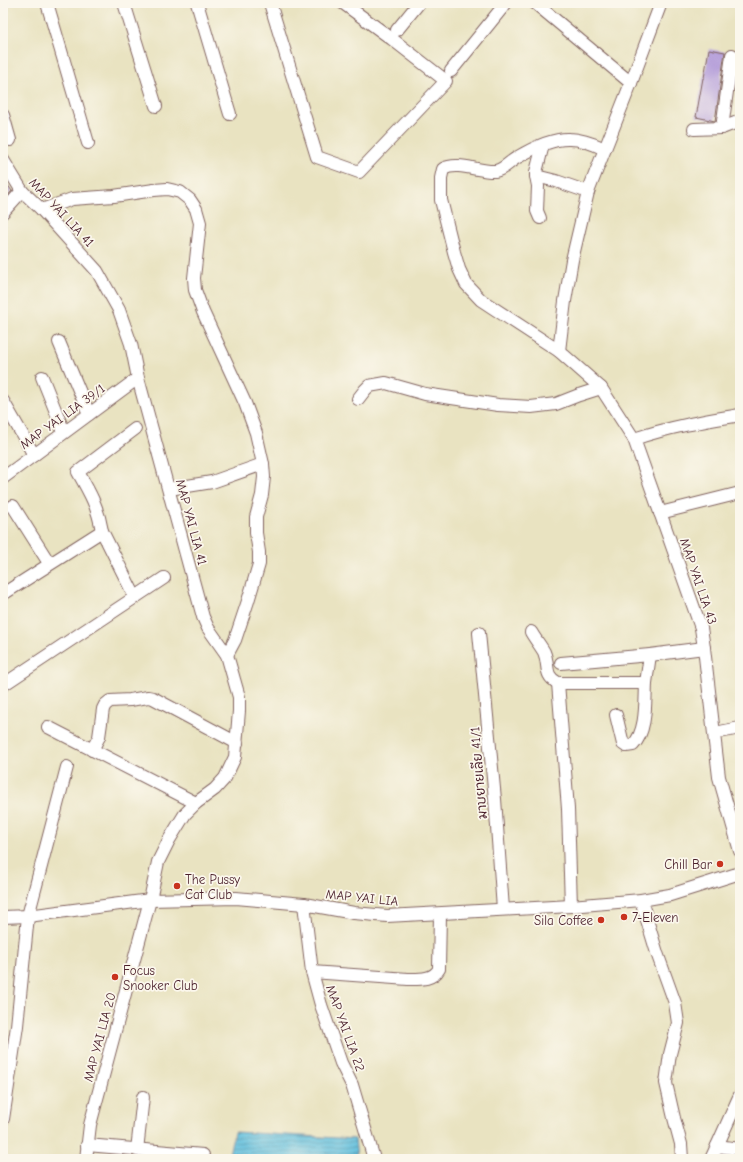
<svg xmlns="http://www.w3.org/2000/svg" width="743" height="1162" viewBox="0 0 743 1162" font-family="'Comic Neue','Playpen Sans Thai',sans-serif">
	<defs>
		<pattern id="water-rules" width="6" height="5" patternUnits="userSpaceOnUse"><rect width="6" height="5" fill="#5ebedc"/><path d="M0 2.5h6" fill="none" stroke="#509ab3"/></pattern>
	</defs>
	<rect width="100%" height="100%" fill="#fbf7ec"/>
	<filter id="ink" filterUnits="userSpaceOnUse"><feTurbulence type="fractalNoise" baseFrequency=".025" numOctaves="2"/><feDisplacementMap in="SourceGraphic" scale="8" xChannelSelector="R" yChannelSelector="G"/><feConvolveMatrix kernelMatrix="1 2 1 2 8 2 1 2 1" color-interpolation-filters="sRGB"/></filter>
	<filter id="wash" filterUnits="userSpaceOnUse"><feTurbulence type="fractalNoise" baseFrequency=".012" numOctaves="4" result="noise"/><feDisplacementMap in="SourceGraphic" scale="16" xChannelSelector="R" yChannelSelector="G"/><feGaussianBlur stdDeviation="0.9" result="paint"/><feColorMatrix in="noise" values="0 0 0 0 0 0 0 0 0 0 0 0 0 0 0 0 0 1.4 0 .05"/><feComposite in="paint" operator="in"/></filter>
	<g filter="url(#wash)">
		<rect width="100%" height="100%" fill="#e9e3c1"/>
		<!-- water -->
		<polygon fill="url(#water-rules)" stroke="#546e84" points="234,1132 355,1139 357,1159 228,1159"/>
		<g id="blocks">
			<!-- building -->
			<g fill="#b29bd9">
				<polygon points="709,49 725,52 715,121 696,117 703,78 704,78"/>
				<polygon points="3,179 12,191 3,201"/>
			</g>
		</g>
	</g>
	<g filter="url(#ink)">
		<use href="#blocks" fill-opacity="0" stroke="#826460" stroke-width="1"/>
		<g fill="none" stroke-linecap="round" stroke-linejoin="round">
			<!-- minor casing -->
			<g stroke="#826460" stroke-width="14">
				<g id="minor">
					<polyline points="47,3 88,143"/>
					<polyline points="124,3 156,106"/>
					<polyline points="197,3 230,114"/>
					<polyline points="270,3 317,157 359,172 446,81 392,39 343,3"/>
					<polyline points="535,3 631,83"/>
					<polyline points="397,30 419,3"/>
					<polyline points="451,71 506,3"/>
					<polyline points="3,115 10,140"/>
					<polyline points="722,128 732,55"/>
					<polyline points="694,129 722,128 740,121"/>
					<polyline points="543,145 536,172 536,176 556,181 588,192"/>
					<path d="M605,149C594,144 582,139 570,139C552,138 533,148 518,157C510,161 504,170 495,171C479,172 458,161 443,169L441,178V200L454,252L459,269L466,284L481,300L559,351L601,388L634,439L701,628L704,648L719,777L740,851"/>
					<polyline points="3,160 22,191 42,210 97,271 119,310 131,344 138,378 203,617 208,628 227,655 239,697 239,711 235,757 225,778 215,789 196,803 185,814 169,840 158,862 150,900 90,1125 86,1159"/>
					<polyline points="536,176 538,186 537,211 540,218"/>
					<polyline points="42,210 72,199 114,196 154,190 167,189 180,192 190,200 196,209 200,223 194,278 195,290 203,312 245,403 256,433 263,464 264,477 262,495 256,517 256,533 259,552 259,564 248,601 235,640 227,655"/>
					<polyline points="3,212 22,191"/>
					<polyline points="59,342 89,414"/>
					<polyline points="559,351 565,301 572,260 588,192 631,83 661,3"/>
					<polyline points="42,377 64,432"/>
					<polyline points="358,399 365,390 369,386 386,383 425,394 498,405 531,407 556,404 579,395 601,388"/>
					<polyline points="3,401 34,455"/>
					<path d="M634,439C669,427 704,421 740,415"/>
					<polyline points="3,478 138,378"/>
					<polyline points="169,489 212,482 263,464"/>
					<polyline points="13,506 49,563"/>
					<polyline points="660,513 740,493"/>
					<polyline points="3,594 102,531"/>
					<path d="M135,597L102,531C98,507 90,493 78,472L135,429"/>
					<path d="M531,632C535,639 540,645 544,652C550,666 543,675 558,683H646L650,655"/>
					<polyline points="479,633 495,799 503,909"/>
					<polyline points="561,663 650,655 704,648"/>
					<polyline points="558,683 568,809 571,906"/>
					<polyline points="3,685 164,578"/>
					<path d="M616,715L623,744L626,746L633,745C647,731 645,702 646,683"/>
					<polyline points="48,727 196,803"/>
					<polyline points="715,733 740,728"/>
					<polyline points="92,750 99,737 103,709 105,705 110,701 130,700 148,697 153,698 237,743"/>
					<polyline points="641,900 657,953 675,1003 678,1023 670,1054 666,1083 674,1118 681,1144 682,1159"/>
					<polyline points="304,904 312,972 321,1005 341,1063 352,1085 374,1159"/>
					<polyline points="3,917 28,916 150,900 236,898 304,904 354,913 387,916 571,906 641,900 670,895 740,873"/>
					<path d="M312,972L408,979C419,979 433,980 439,969L440,914"/>
					<polyline points="3,1119 17,1026 28,916 67,767"/>
					<polyline points="87,1145 203,1155"/>
					<polyline points="717,1146 740,1095"/>
					<polyline points="137,1150 143,1097"/>
					<polyline points="711,1159 717,1146 740,1149"/>
				</g>
			</g>
			<!-- minor -->
			<use href="#minor" stroke="#fff" stroke-width="12"/>
		</g>
	</g>
	<!-- markers -->
	<g fill="#c8321e" stroke="#fbf7ec" stroke-width="1.5">
		<circle cx="720" cy="864" r="4"/>
		<circle cx="177" cy="886" r="4"/>
		<circle cx="624" cy="917" r="4"/>
		<circle cx="601" cy="920" r="4"/>
		<circle cx="115" cy="977" r="4"/>
	</g>
	<g text-anchor="middle" stroke-width="3.5" stroke-linejoin="round" paint-order="stroke">
		<!-- street labels -->
		<g font-size="13" fill="#4a1f2b" stroke="#fbf7ec">
			<text transform="translate(62 212) rotate(47)" y="5">MAP YAI LIA 41</text>
			<text transform="translate(62 416) rotate(-36)" y="5">MAP YAI LIA 39/1</text>
			<text transform="translate(192 522) rotate(75)" y="5">MAP YAI LIA 41</text>
			<text transform="translate(699 581) rotate(71)" y="5">MAP YAI LIA 43</text>
			<text transform="translate(478 773) rotate(-95)" y="5">มาบยายเลีย 41/1</text>
			<text transform="translate(362 897) rotate(6)" y="5">MAP YAI LIA</text>
			<text transform="translate(346 1028) rotate(70)" y="5">MAP YAI LIA 22</text>
			<text transform="translate(99 1037) rotate(-75)" y="5">MAP YAI LIA 20</text>
		</g>
		<!-- poi labels -->
		<g font-size="13" fill="#4a1f2b" stroke="#fbf7ec" text-anchor="start">
			<text x="712" y="869" text-anchor="end">Chill Bar</text>
			<text x="185" y="884">The Pussy<tspan x="185" dy="15">Cat Club</tspan></text>
			<text x="632" y="922">7-Eleven</text>
			<text x="593" y="925" text-anchor="end">Sila Coffee</text>
			<text x="123" y="975">Focus<tspan x="123" dy="15">Snooker Club</tspan></text>
		</g>
	</g>
	<!-- margin -->
	<rect width="743" height="1162" fill="none" stroke="#fbf7ec" stroke-width="16"/>
</svg>
